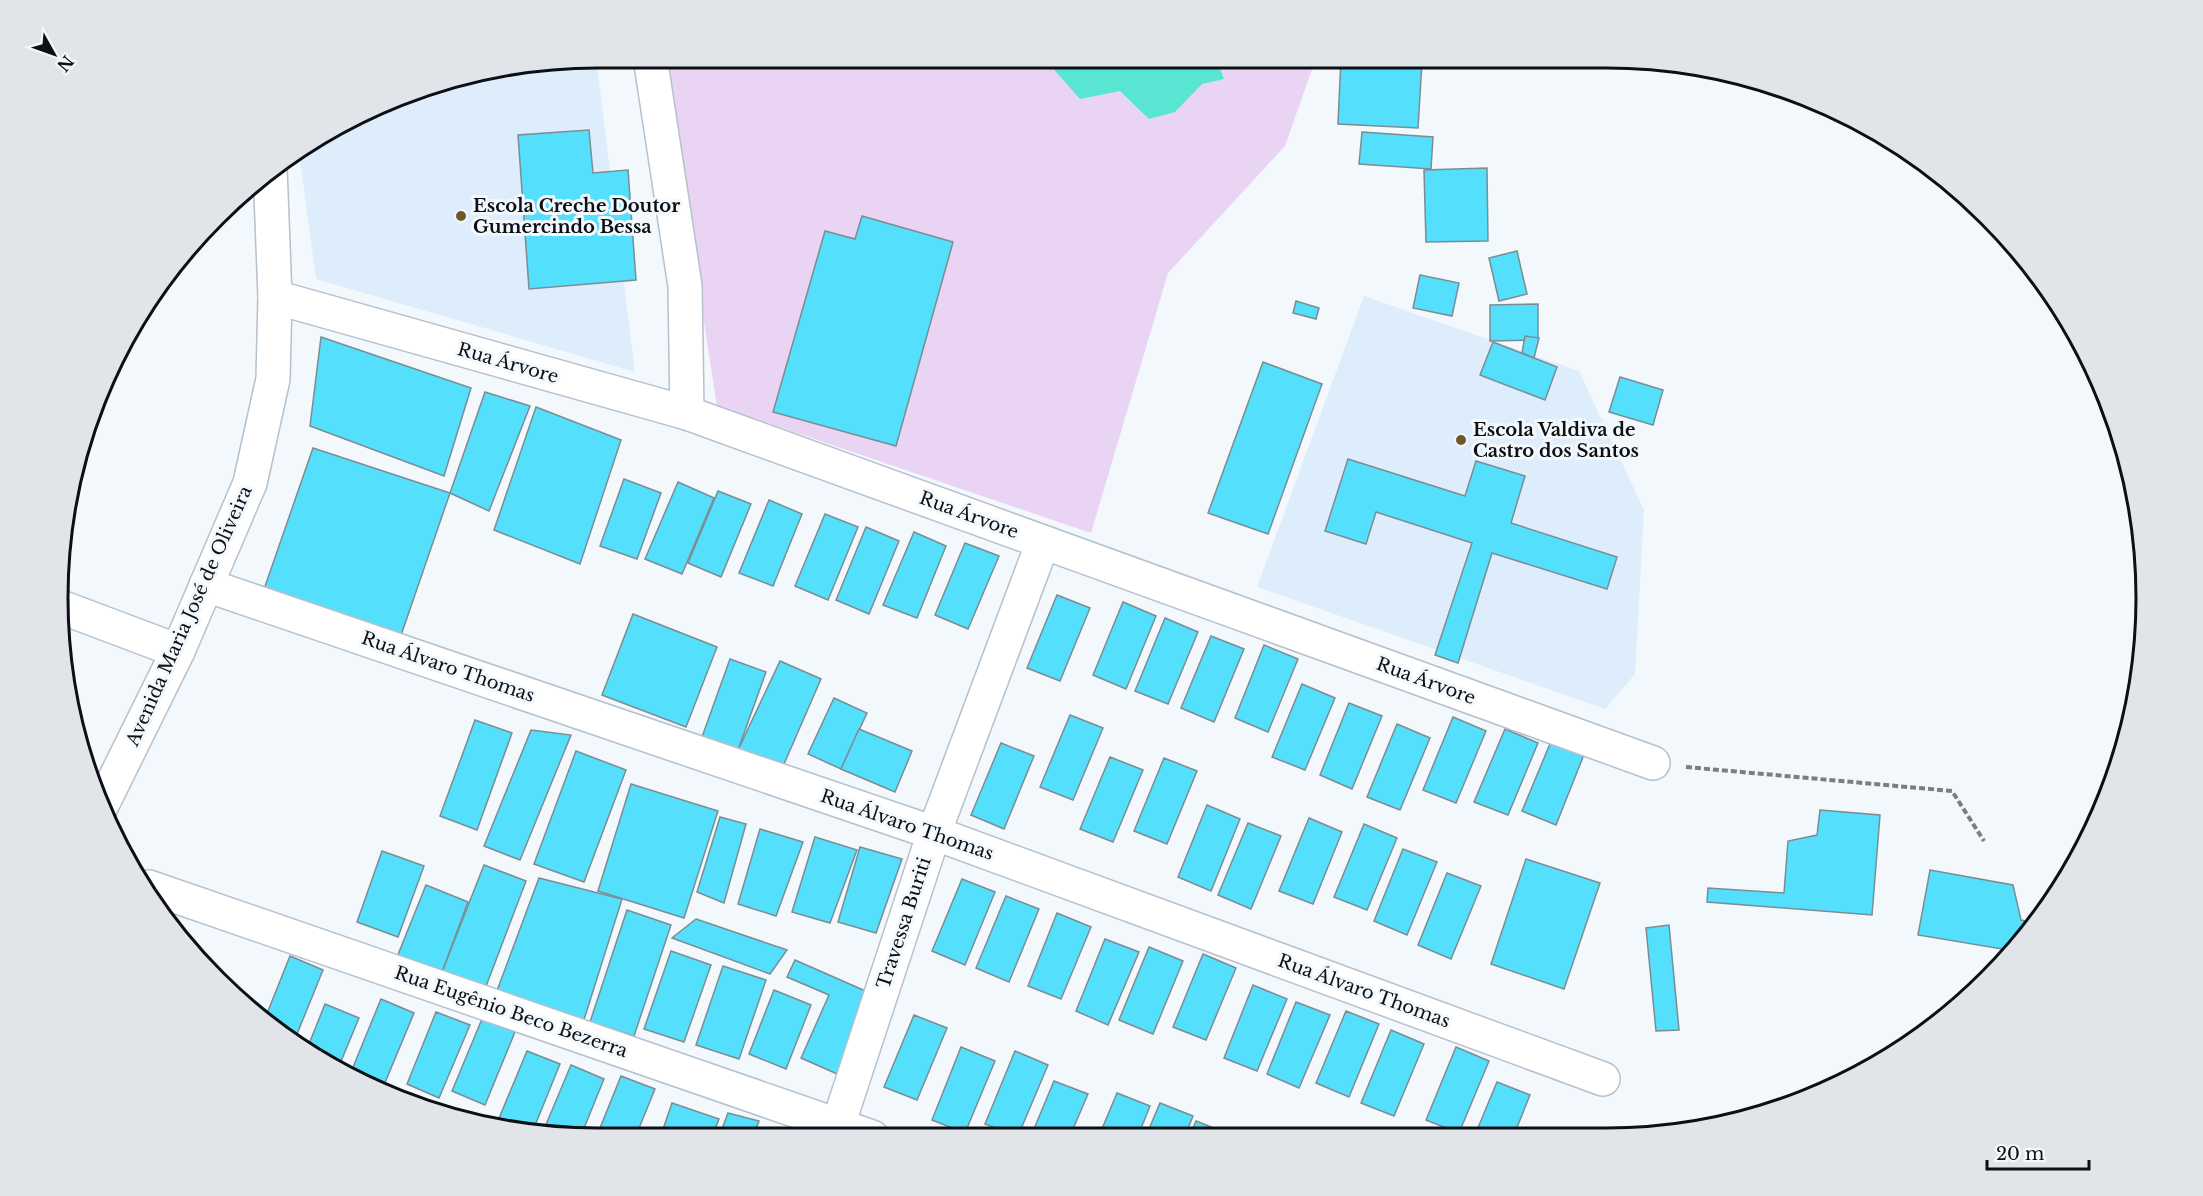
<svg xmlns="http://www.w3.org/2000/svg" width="2203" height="1196" viewBox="0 0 2203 1196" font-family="'Libre Baskerville',serif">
	<rect width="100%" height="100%" fill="#f3f8fd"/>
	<!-- built -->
	<g fill="#deedfc">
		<polygon points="596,57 635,372 316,279 299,153 424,86"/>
		<polygon points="1364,296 1579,371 1644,510 1635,674 1605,709 1257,587"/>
	</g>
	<!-- green -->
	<polygon fill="#e9d4f4" points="663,57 1316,58 1285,146 1168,273 1091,533 717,406"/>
	<!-- water -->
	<polygon fill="#58e5d1" points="1040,57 1216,58 1224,79 1202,84 1175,112 1149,119 1120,91 1080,99 1049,64"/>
	<!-- building -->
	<g fill="#54dffd" stroke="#7b8d92" stroke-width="1.5">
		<polygon points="1341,58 1422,62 1418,128 1338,124"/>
		<polygon points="589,130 593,173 628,170 636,280 529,289 518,135"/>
		<polygon points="1362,132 1433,137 1431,169 1359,164"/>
		<polygon points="1487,168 1488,241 1426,242 1424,170"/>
		<polygon points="862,216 953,242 896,446 773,412 825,231 855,239"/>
		<polygon points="1517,251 1527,294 1499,301 1489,258"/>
		<polygon points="1420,275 1459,283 1452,316 1413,308"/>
		<polygon points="1296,301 1319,308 1316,319 1293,313"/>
		<polygon points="1538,304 1538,340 1490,341 1490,305"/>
		<polygon points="1525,336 1539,338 1534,358 1522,353"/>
		<polygon points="321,337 471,388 444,476 310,426"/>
		<polygon points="1493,342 1557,367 1545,400 1480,375"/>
		<polygon points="1263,362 1322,384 1268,534 1208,513"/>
		<polygon points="1620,377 1663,390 1653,425 1609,412"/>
		<polygon points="485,392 530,406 489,511 450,493"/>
		<polygon points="536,407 621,440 580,564 494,530"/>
		<polygon points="313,448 450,493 399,641 262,595"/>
		<polygon points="1348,459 1465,496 1476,461 1525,476 1511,523 1617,557 1607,589 1492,553 1458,663 1435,655 1472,543 1376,512 1366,544 1325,531"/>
		<polygon points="624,479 661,493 637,559 600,546"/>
		<polygon points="678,482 714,498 682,574 645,559"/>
		<polygon points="718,491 751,504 721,577 688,563"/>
		<polygon points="769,500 802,514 773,586 739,573"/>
		<polygon points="825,514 858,527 828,600 795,586"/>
		<polygon points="866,527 899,541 869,614 836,600"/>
		<polygon points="914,532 946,546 917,618 883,605"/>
		<polygon points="965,543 999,556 968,629 935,615"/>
		<polygon points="1057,595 1090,608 1060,681 1027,668"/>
		<polygon points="1123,602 1156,616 1126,689 1093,675"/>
		<polygon points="633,614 717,647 686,727 602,695"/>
		<polygon points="1165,618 1198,632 1168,704 1135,691"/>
		<polygon points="1211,636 1244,649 1214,722 1181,708"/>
		<polygon points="1264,645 1298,659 1268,732 1235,718"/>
		<polygon points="730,659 766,672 738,750 702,737"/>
		<polygon points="780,661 821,679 781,771 738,750"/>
		<polygon points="1302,684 1335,698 1305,770 1272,757"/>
		<polygon points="834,698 867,713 841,769 808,754"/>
		<polygon points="1349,703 1382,716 1352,789 1320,775"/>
		<polygon points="1070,715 1103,728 1073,800 1040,787"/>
		<polygon points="1453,717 1486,731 1456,803 1423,790"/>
		<polygon points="475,720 512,733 477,830 440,816"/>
		<polygon points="1397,724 1430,738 1400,810 1367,797"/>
		<polygon points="859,729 912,751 895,792 841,769"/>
		<polygon points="1505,729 1538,743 1508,815 1474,802"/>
		<polygon points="531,730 571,735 520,860 484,846"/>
		<polygon points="1552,739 1585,752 1556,825 1522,811"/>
		<polygon points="1001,743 1034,756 1004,829 971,815"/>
		<polygon points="576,751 626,770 584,882 534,864"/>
		<polygon points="1110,757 1143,770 1113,842 1080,829"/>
		<polygon points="1164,758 1197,771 1167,844 1134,831"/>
		<polygon points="631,784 718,811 684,918 598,891"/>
		<polygon points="1207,805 1240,819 1211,891 1178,877"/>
		<polygon points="1820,810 1880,815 1872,915 1707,902 1708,888 1784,893 1788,841 1817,835"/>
		<polygon points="720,817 746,824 724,903 697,892"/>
		<polygon points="1309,818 1342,832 1313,904 1279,891"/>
		<polygon points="1248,823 1281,836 1251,909 1218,895"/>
		<polygon points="1364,824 1397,838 1367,910 1334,897"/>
		<polygon points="760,829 803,842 776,916 738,904"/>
		<polygon points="815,837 857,850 830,923 792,912"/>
		<polygon points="860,847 902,859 876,933 838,922"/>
		<polygon points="1403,849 1437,862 1407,935 1374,921"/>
		<polygon points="382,851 424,866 398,937 357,922"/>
		<polygon points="1526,859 1600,883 1564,989 1491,964"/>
		<polygon points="484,865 526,881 485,989 442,972"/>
		<polygon points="1930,870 2013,885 2021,920 2035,923 2014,951 1918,935"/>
		<polygon points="1447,873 1481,886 1451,959 1418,945"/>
		<polygon points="539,878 622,899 583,1023 495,996"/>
		<polygon points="962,879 995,892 965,965 932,951"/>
		<polygon points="426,885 468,902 442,972 397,957"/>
		<polygon points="1006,896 1039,909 1009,982 976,968"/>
		<polygon points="627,910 671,925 634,1036 590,1022"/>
		<polygon points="1057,913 1091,927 1061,999 1028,986"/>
		<polygon points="696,919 787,950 770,974 672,938"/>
		<polygon points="1669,925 1679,1030 1656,1031 1646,928"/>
		<polygon points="1105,939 1139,952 1108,1025 1076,1011"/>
		<polygon points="1149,947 1183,961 1153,1034 1119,1020"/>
		<polygon points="671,951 711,965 684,1042 644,1029"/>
		<polygon points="1203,954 1236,968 1206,1040 1173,1027"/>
		<polygon points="290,956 323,970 295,1039 266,1016"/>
		<polygon points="795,960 879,997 844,1077 801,1058 829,995 787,977"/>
		<polygon points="723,966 766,980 739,1059 696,1045"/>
		<polygon points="1253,985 1287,999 1257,1071 1224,1058"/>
		<polygon points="774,990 811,1005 786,1069 749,1054"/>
		<polygon points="381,999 414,1013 384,1085 351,1072"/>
		<polygon points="1296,1002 1330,1015 1299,1088 1267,1074"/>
		<polygon points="325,1004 359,1018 337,1071 328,1067 307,1049"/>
		<polygon points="1346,1011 1379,1024 1349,1097 1316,1083"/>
		<polygon points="436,1012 470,1025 439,1098 407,1084"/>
		<polygon points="914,1015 947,1028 917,1100 884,1087"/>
		<polygon points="482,1019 515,1032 485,1105 452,1091"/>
		<polygon points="1391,1030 1424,1044 1394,1116 1361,1103"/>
		<polygon points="961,1047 995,1061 965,1133 932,1120"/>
		<polygon points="1456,1047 1489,1061 1459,1133 1426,1120"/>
		<polygon points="527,1051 560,1064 532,1133 512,1129 497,1123"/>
		<polygon points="1015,1051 1048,1065 1018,1136 985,1124"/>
		<polygon points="571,1065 604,1079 580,1138 542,1134"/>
		<polygon points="621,1076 655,1089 635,1138 596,1138"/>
		<polygon points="1054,1081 1088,1094 1070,1136 1031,1136"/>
		<polygon points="1497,1082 1530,1095 1514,1135 1475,1135"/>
		<polygon points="1117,1093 1150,1106 1138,1136 1099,1136"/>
		<polygon points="672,1103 719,1119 712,1137 660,1138"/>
		<polygon points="1160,1103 1193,1116 1185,1136 1146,1136"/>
		<polygon points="728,1113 759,1121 753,1137 719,1137"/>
		<polygon points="1196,1121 1229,1134 1229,1136 1190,1136"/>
		<polygon points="767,1130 790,1137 765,1137"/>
	</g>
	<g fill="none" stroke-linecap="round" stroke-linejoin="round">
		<!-- minor casing -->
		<g stroke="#b5c1cd" stroke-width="36">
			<g id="minor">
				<polyline points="650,57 685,286 687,413"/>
				<polyline points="275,297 687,413 1653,763"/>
				<polyline points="206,585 934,833 1603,1079"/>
				<polyline points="61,607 178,651"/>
				<polyline points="149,887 872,1137"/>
				<polyline points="834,1137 934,833 1043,542"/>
			</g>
		</g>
		<!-- tertiary casing -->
		<g stroke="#b5c1cd" stroke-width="36">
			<polyline id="tertiary" points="100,809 178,651 250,483 273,379 275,297 270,168"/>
		</g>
		<!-- path -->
		<polyline stroke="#7a7e83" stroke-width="4" stroke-dasharray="6 3" stroke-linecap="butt" points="1686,767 1952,791 1984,841"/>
		<!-- minor -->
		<use href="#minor" stroke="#fff" stroke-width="33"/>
		<!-- tertiary -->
		<use href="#tertiary" stroke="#fff" stroke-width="33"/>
	</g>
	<!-- markers -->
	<g fill="#6f5728" stroke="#f3f8fd" stroke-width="2">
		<circle cx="461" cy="216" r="6"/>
		<circle cx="1461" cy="440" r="6"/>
	</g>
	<g text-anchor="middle" stroke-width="6" stroke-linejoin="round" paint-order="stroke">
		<!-- poi labels -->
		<g font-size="18" font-weight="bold" fill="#0c1014" stroke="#f3f8fd" text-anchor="start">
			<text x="473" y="212">Escola Creche Doutor<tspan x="473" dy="21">Gumercindo Bessa</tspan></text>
			<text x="1473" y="436">Escola Valdiva de<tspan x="1473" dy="21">Castro dos Santos</tspan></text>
		</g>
		<!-- street labels -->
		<g font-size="18" fill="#0c1014" stroke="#f3f8fd">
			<text transform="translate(508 363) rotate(16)" y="6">Rua Árvore</text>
			<text transform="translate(969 515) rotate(20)" y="6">Rua Árvore</text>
			<text transform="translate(189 616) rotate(-66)" y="6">Avenida Maria José de Oliveira</text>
			<text transform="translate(448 667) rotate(19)" y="6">Rua Álvaro Thomas</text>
			<text transform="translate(1426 681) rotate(20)" y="6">Rua Árvore</text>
			<text transform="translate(907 825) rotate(19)" y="6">Rua Álvaro Thomas</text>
			<text transform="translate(904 923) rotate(-72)" y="6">Travessa Buriti</text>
			<text transform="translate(1364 991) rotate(20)" y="6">Rua Álvaro Thomas</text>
			<text transform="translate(511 1012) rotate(19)" y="6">Rua Eugênio Beco Bezerra</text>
		</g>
	</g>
	<!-- crop -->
	<path d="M0 0H2203V1196H0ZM598 68H1606A530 530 0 0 1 2136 598V598A530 530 0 0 1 1606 1128H598A530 530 0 0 1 68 598V598A530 530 0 0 1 598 68Z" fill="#e1e5ea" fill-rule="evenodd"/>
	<path fill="none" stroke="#0c1014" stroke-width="3" d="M598 68H1606A530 530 0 0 1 2136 598V598A530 530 0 0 1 1606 1128H598A530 530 0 0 1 68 598V598A530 530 0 0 1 598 68Z"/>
	<!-- north arrow -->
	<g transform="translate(54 54) rotate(130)" stroke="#f3f8fd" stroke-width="4.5" paint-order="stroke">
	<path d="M0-4.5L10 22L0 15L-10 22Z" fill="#0c1014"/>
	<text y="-9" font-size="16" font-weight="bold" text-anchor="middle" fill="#0c1014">N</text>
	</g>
	<!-- scale -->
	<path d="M1987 1160v9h102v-9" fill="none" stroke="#0c1014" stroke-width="3"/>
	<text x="1996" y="1160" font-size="18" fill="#0c1014" stroke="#f3f8fd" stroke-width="4.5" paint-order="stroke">20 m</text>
</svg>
